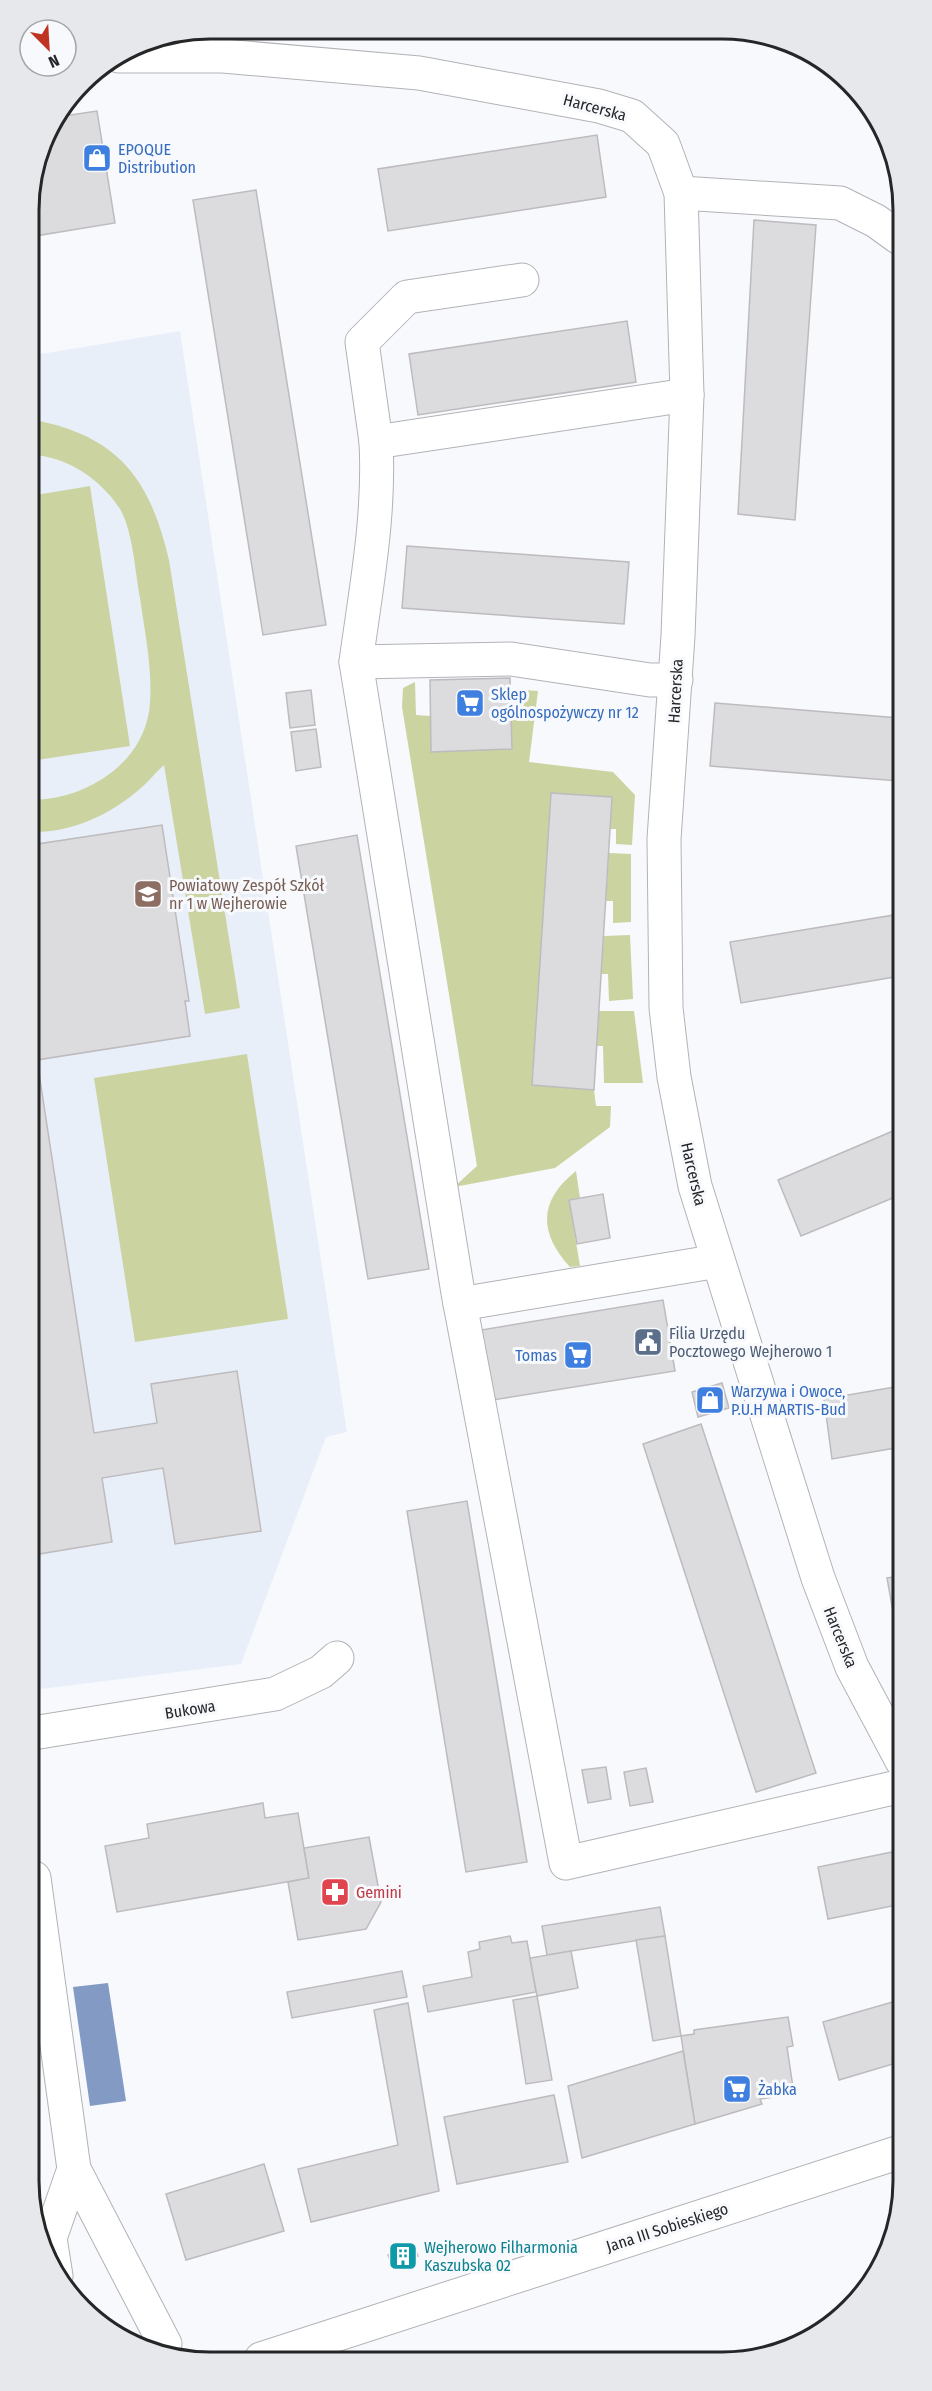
<svg xmlns="http://www.w3.org/2000/svg" width="932" height="2391" viewBox="0 0 932 2391" font-family="'Fira Sans Condensed',sans-serif">
	<rect width="100%" height="100%" fill="#f7f9fc"/>
	<!-- built -->
	<polygon fill="#e9eff9" points="180,331 347,1432 326,1437 241,1664 33,1690 29,356"/>
	<!-- green -->
	<g fill="#cbd3a1">
		<path d="M35,420C120,437 150,480 169,560L240,1008L205,1014L164,765C156,772 149,781 141,788C110,815 72,833 31,832V800C82,800 140,767 149,712C154,675 145,634 140,598C135,572 133,531 120,509C101,479 65,455 30,455V421Z"/>
		<polygon points="90,486 130,746 30,761 30,496"/>
		<polygon points="415,682 416,715 430,716 431,751 512,749 510,689 538,691 529,762 613,772 635,795 632,845 616,844 616,829 610,829 612,797 551,794 532,1085 594,1090 596,1106 611,1106 610,1127 555,1168 454,1187 477,1166 402,707 403,688"/>
		<polygon points="609,853 631,854 631,922 613,923 613,901 606,901"/>
		<polygon points="630,935 633,999 609,1001 608,974 601,974 604,936"/>
		<polygon points="599,1011 634,1011 643,1083 604,1083 603,1046 597,1046"/>
		<polygon points="247,1054 288,1319 135,1342 94,1078"/>
		<path d="M576,1171L580,1198L569,1200L580,1266L570,1267C539,1233 538,1201 576,1171Z"/>
	</g>
	<!-- water -->
	<polygon fill="#839ac5" points="108,1983 126,2101 90,2106 73,1987"/>
	<!-- building -->
	<g fill="#dcdbde" stroke="#bdbbbe" stroke-width="1.5">
		<polygon points="97,111 115,223 29,237 29,198 47,130 57,117"/>
		<polygon points="597,135 606,197 388,231 378,169"/>
		<polygon points="256,190 326,625 263,635 193,200"/>
		<polygon points="754,220 816,225 795,520 738,514"/>
		<polygon points="627,321 636,382 418,415 409,354"/>
		<polygon points="407,546 629,562 624,624 402,608"/>
		<polygon points="510,678 512,749 431,752 430,680"/>
		<polygon points="311,690 315,725 290,728 286,693"/>
		<polygon points="715,703 899,718 899,781 710,766"/>
		<polygon points="316,729 321,767 296,771 291,732"/>
		<polygon points="551,793 612,797 594,1090 532,1085"/>
		<polygon points="162,825 189,1001 185,1001 190,1036 37,1060 94,1433 157,1423 151,1384 237,1371 261,1531 175,1544 163,1468 102,1478 112,1542 33,1555 31,981 37,980 31,941 31,845"/>
		<polygon points="357,835 429,1269 368,1279 296,846"/>
		<polygon points="900,914 900,976 741,1003 730,942"/>
		<polygon points="900,1128 900,1195 801,1236 778,1180"/>
		<polygon points="603,1194 610,1238 577,1244 569,1200"/>
		<polygon points="663,1300 675,1371 493,1400 481,1330"/>
		<polygon points="722,1383 729,1408 698,1417 692,1392"/>
		<polygon points="901,1386 901,1447 832,1459 824,1399"/>
		<polygon points="701,1424 816,1773 756,1792 643,1444"/>
		<polygon points="467,1501 527,1862 466,1872 407,1511"/>
		<polygon points="901,1576 902,1634 897,1634 887,1578"/>
		<polygon points="606,1767 611,1799 588,1803 582,1770"/>
		<polygon points="646,1768 653,1802 630,1806 624,1772"/>
		<polygon points="263,1803 265,1818 298,1813 309,1878 117,1912 105,1846 149,1838 147,1824"/>
		<polygon points="369,1837 381,1902 366,1929 298,1940 288,1882 309,1878 304,1848"/>
		<polygon points="902,1850 902,1904 828,1919 818,1867"/>
		<polygon points="660,1907 665,1936 547,1955 542,1926"/>
		<polygon points="510,1936 512,1943 527,1941 536,1992 428,2012 423,1986 472,1977 468,1952 480,1949 479,1942"/>
		<polygon points="665,1936 681,2036 653,2041 636,1940"/>
		<polygon points="571,1951 578,1988 537,1996 530,1958"/>
		<polygon points="402,1971 407,1997 292,2018 287,1992"/>
		<polygon points="537,1996 552,2080 526,2084 513,2000"/>
		<polygon points="903,1999 903,2061 839,2080 823,2022"/>
		<polygon points="408,2003 439,2191 311,2222 298,2169 398,2145 374,2010"/>
		<polygon points="788,2017 793,2046 787,2047 794,2094 760,2099 762,2104 695,2124 681,2036 694,2034 694,2030"/>
		<polygon points="683,2051 695,2124 582,2158 568,2086"/>
		<polygon points="554,2095 568,2162 457,2184 444,2117"/>
		<polygon points="264,2164 284,2231 186,2260 166,2194"/>
		<polygon points="414,2246 418,2256 392,2265 388,2255"/>
	</g>
	<g fill="none" stroke-linecap="round" stroke-linejoin="round">
		<!-- minor casing -->
		<g stroke="#b2b3b6" stroke-width="35">
			<g id="minor">
				<polyline points="119,56 223,56 419,73 599,106 632,116 663,144 681,193 687,395 678,636 664,839 666,1008 674,1077 695,1186 818,1578 852,1667 902,1761"/>
				<polyline points="681,193 840,203 876,221 898,237"/>
				<path d="M687,395L376,442C380,516 366,588 356,662L458,1293L566,1863L902,1786"/>
				<polyline points="376,442 362,342 407,297 522,280"/>
				<polyline points="356,662 511,659 650,680 676,680"/>
				<polyline points="460,1304 718,1261"/>
				<polyline points="33,1733 275,1694 321,1672 337,1658"/>
				<polyline points="34,1878 74,2169 165,2344"/>
				<polyline points="56,2276 50,2238 74,2169"/>
				<polyline points="261,2359 903,2151"/>
			</g>
		</g>
		<!-- minor -->
		<use href="#minor" stroke="#fff" stroke-width="33"/>
	</g>
	<!-- icons -->
	<defs>
		<g id="shop-square" transform="scale(1.5)"><rect x="-9" y="-9" width="18" height="18" rx="4" fill="#3f7fe0" stroke="#f7f9fc"/><path d="M-5-2.5h2.3a2.7 3.5 0 0 1 5.4 0H5L5.5 6h-11ZM-1.5-2.5h3a1.5 2.3 0 0 0-3 0Z" fill="#fff"/></g>
		<g id="supermarket-square" transform="scale(1.5)"><rect x="-9" y="-9" width="18" height="18" rx="4" fill="#3f7fe0" stroke="#f7f9fc"/><path d="M-6-5.5h2.5l.6 2H6L4.5 2H-2.5L-4.4-4H-6ZM-1.5 3.2a1.3 1.3 0 1 0 .1 0ZM3 3.2a1.3 1.3 0 1 0 .1 0Z" fill="#fff"/></g>
		<g id="school-square" transform="scale(1.5)"><rect x="-9" y="-9" width="18" height="18" rx="4" fill="#8d6e63" stroke="#f7f9fc"/><path d="M0-5L7-2L0 1L-7-2ZM-4 1L0 2.5L4 1V4Q0 6-4 4Z" fill="#fff"/></g>
		<g id="civic-square" transform="scale(1.5)"><rect x="-9" y="-9" width="18" height="18" rx="4" fill="#5c6f8a" stroke="#f7f9fc"/><path d="M-.6-6.5H3V-4.5H.6V-3L4-1V1h2V6H-6V1h2V-1L-.6-3ZM-1.2 2.5V6h2.4V2.5Z" fill="#fff"/></g>
		<g id="pharmacy-square" transform="scale(1.5)"><rect x="-9" y="-9" width="18" height="18" rx="4" fill="#e0444e" stroke="#f7f9fc"/><path d="M-2-6h4v4h4v4h-4v4h-4v-4h-4v-4h4Z" fill="#fff"/></g>
		<g id="building-square" transform="scale(1.5)"><rect x="-9" y="-9" width="18" height="18" rx="4" fill="#0f9aa8" stroke="#f7f9fc"/><path d="M-4-6H4V6H1V3H-1V6H-4ZM-2.5-4.3h1.7v1.8h-1.7ZM.8-4.3h1.7v1.8H.8ZM-2.5-1h1.7V.8h-1.7ZM.8-1h1.7V.8H.8Z" fill="#fff"/></g>
	</defs>
	<g fill-rule="evenodd">
		<use href="#shop-square" x="97" y="158"/>
		<use href="#supermarket-square" x="470" y="703"/>
		<use href="#school-square" x="148" y="894"/>
		<use href="#civic-square" x="648" y="1342"/>
		<use href="#supermarket-square" x="578" y="1355"/>
		<use href="#shop-square" x="710" y="1400"/>
		<use href="#pharmacy-square" x="335" y="1892"/>
		<use href="#supermarket-square" x="737" y="2089"/>
		<use href="#building-square" x="403" y="2256"/>
	</g>
	<g text-anchor="middle" stroke-width="6" stroke-linejoin="round" paint-order="stroke">
		<!-- street labels -->
		<g font-size="16" fill="#252627" stroke="#f7f9fc">
			<text transform="translate(595 107) rotate(15)" y="6">Harcerska</text>
			<text transform="translate(675 691) rotate(-87)" y="6">Harcerska</text>
			<text transform="translate(694 1174) rotate(77)" y="6">Harcerska</text>
			<text transform="translate(841 1637) rotate(68)" y="6">Harcerska</text>
			<text transform="translate(190 1709) rotate(-9)" y="6">Bukowa</text>
			<text transform="translate(667 2227) rotate(-18)" y="6">Jana III Sobieskiego</text>
		</g>
		<!-- shop labels -->
		<g font-size="16" fill="#366cbe" stroke="#f7f9fc" text-anchor="start">
			<text x="118" y="155">EPOQUE<tspan x="118" dy="18">Distribution</tspan></text>
			<text x="491" y="700">Sklep<tspan x="491" dy="18">ogólnospożywczy nr 12</tspan></text>
			<text x="557" y="1361" text-anchor="end">Tomas</text>
			<text x="731" y="1397">Warzywa i Owoce,<tspan x="731" dy="18">P.U.H MARTIS-Bud</tspan></text>
			<text x="758" y="2095">Żabka</text>
		</g>
		<!-- education labels -->
		<g font-size="16" fill="#785e54" stroke="#f7f9fc" text-anchor="start">
			<text x="169" y="891">Powiatowy Zespół Szkół<tspan x="169" dy="18">nr 1 w Wejherowie</tspan></text>
		</g>
		<!-- service labels -->
		<g font-size="16" fill="#4e5e75" stroke="#f7f9fc" text-anchor="start">
			<text x="669" y="1339">Filia Urzędu<tspan x="669" dy="18">Pocztowego Wejherowo 1</tspan></text>
		</g>
		<!-- health labels -->
		<g font-size="16" fill="#be3a42" stroke="#f7f9fc" text-anchor="start">
			<text x="356" y="1898">Gemini</text>
		</g>
		<!-- culture labels -->
		<g font-size="16" fill="#0d838f" stroke="#f7f9fc" text-anchor="start">
			<text x="424" y="2253">Wejherowo Filharmonia<tspan x="424" dy="18">Kaszubska 02</tspan></text>
		</g>
	</g>
	<!-- crop -->
	<path d="M0 0H932V2391H0ZM210 39H722A171 171 0 0 1 893 210V2181A171 171 0 0 1 722 2352H210A171 171 0 0 1 39 2181V210A171 171 0 0 1 210 39Z" fill="#e6e8eb" fill-rule="evenodd"/>
	<path fill="none" stroke="#252627" stroke-width="3" d="M210 39H722A171 171 0 0 1 893 210V2181A171 171 0 0 1 722 2352H210A171 171 0 0 1 39 2181V210A171 171 0 0 1 210 39Z"/>
	<!-- north arrow -->
	<g transform="translate(48 48) rotate(156)"><circle r="28" fill="#f7f9fc" stroke="#a3a5a7" stroke-width="1.5"/>
	<path d="M0-4.5L10 22L0 15L-10 22Z" fill="#bf3321"/>
	<text y="-9" font-size="16" font-weight="bold" text-anchor="middle" fill="#252627">N</text>
	</g>
</svg>
